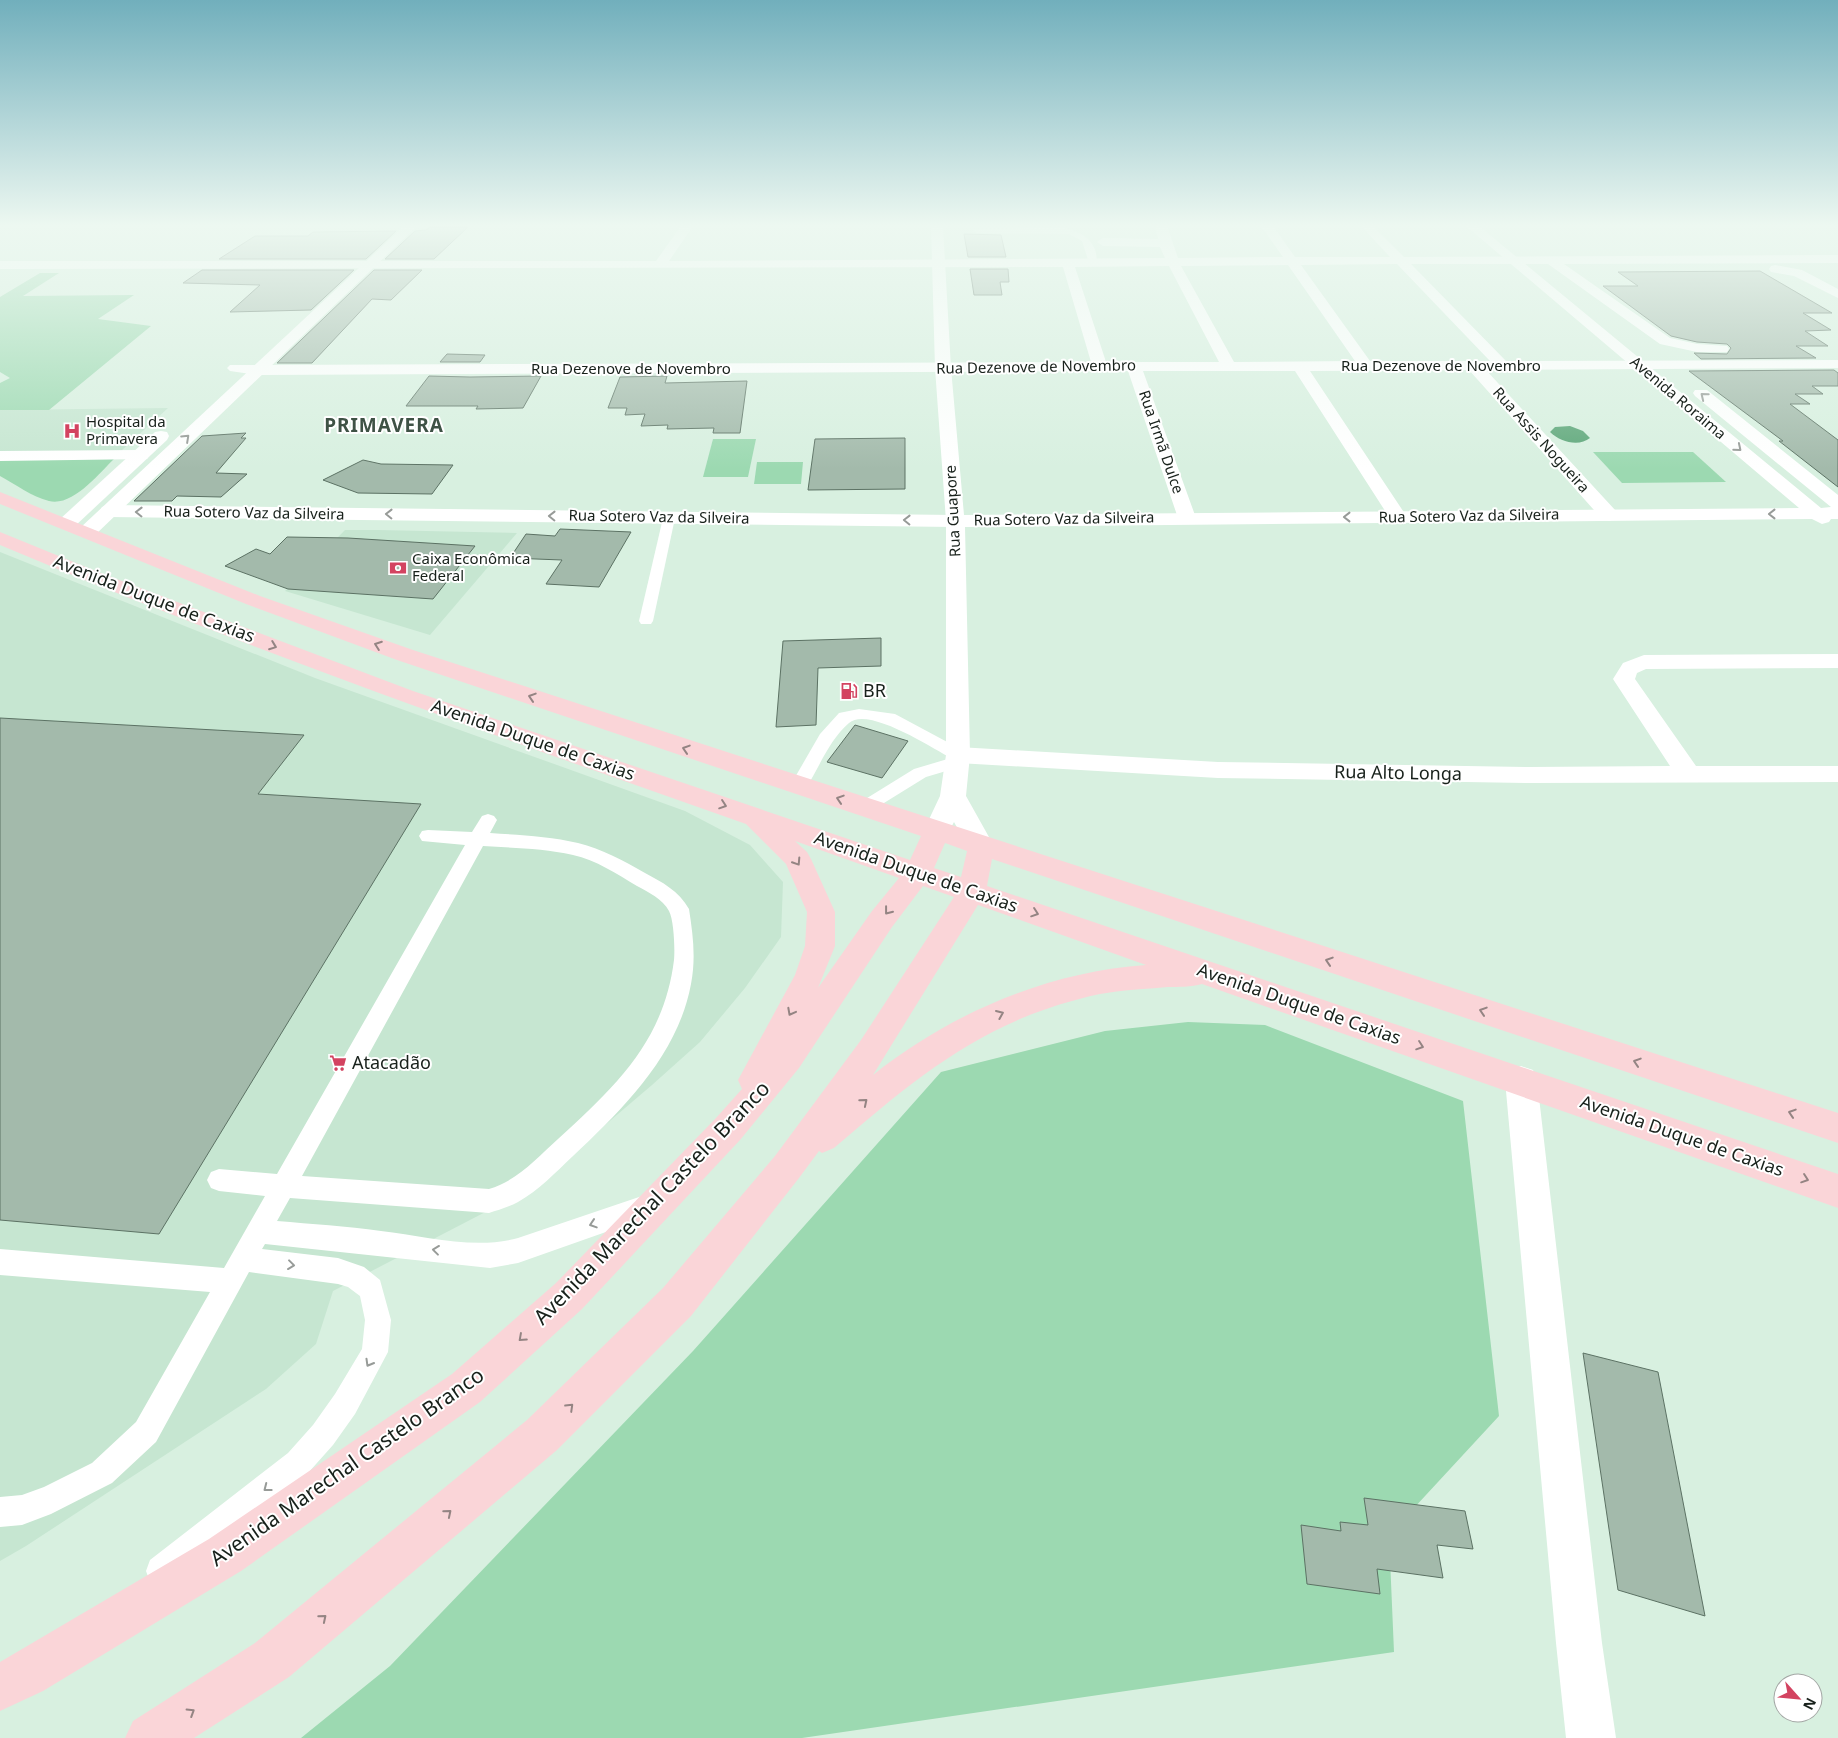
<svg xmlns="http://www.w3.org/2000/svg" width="1838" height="1738" viewBox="0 0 1838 1738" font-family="'Noto Sans',sans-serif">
	<rect width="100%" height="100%" fill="#d8f0e0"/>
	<!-- built -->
	<g fill="#c6e6d1">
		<polygon points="168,408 121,451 0,454 0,410"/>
		<polygon points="345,530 378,530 517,533 430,635 285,591"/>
		<polygon points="0,552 315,678 685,811 750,845 783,882 781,937 745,988 700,1042 652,1085 530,1189 333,1291 316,1344 266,1389 26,1546 0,1561"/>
	</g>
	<!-- green -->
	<g fill="#9cd9b1">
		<polygon points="40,273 59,273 23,296 134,295 98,319 151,326 49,410 0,410 0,383 10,378 0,372 0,297"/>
		<polygon points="713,439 756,439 748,477 703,477"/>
		<polygon points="1593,452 1693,452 1726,482 1622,483"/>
		<path d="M0,458H115C99,473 73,507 49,501C32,497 15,484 0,476Z"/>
		<polygon points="757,462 803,462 801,484 754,484"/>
		<polygon points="1188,1022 1265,1025 1463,1101 1499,1416 1389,1535 1394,1652 802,1738 301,1738 390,1666 693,1351 941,1072 1105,1031"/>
	</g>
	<!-- water -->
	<path fill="#5ea77a" d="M1570,426L1583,431L1590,438C1579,447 1560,442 1550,432L1555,427Z"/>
	<!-- building -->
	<g fill="#a3baab" stroke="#5c7264">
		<polygon points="430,227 468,227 434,259 385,259 415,231 426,230"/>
		<polygon points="396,231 366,259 219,259 255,236 308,236 313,232"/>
		<polygon points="964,234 1001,235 1006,257 968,257"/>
		<polygon points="970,269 1008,269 1009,282 1000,282 1002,295 974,295"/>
		<polygon points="202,270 354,270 311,310 230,312 260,285 183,283"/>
		<polygon points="374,270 422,270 391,300 372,299 312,363 277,363"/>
		<polygon points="1760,271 1832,313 1803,313 1831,330 1805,331 1828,346 1796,346 1816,358 1701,359 1694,353 1727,354 1731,348 1727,344 1697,342 1671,336 1603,286 1638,286 1618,272"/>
		<polygon points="447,354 485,355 480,362 440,362"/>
		<polygon points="1834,370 1838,373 1838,386 1812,386 1823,394 1795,394 1810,404 1790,404 1838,440 1838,487 1779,441 1783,441 1689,371"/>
		<polygon points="429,376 470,377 541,376 523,408 476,409 478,406 406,406"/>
		<polygon points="667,376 665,383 747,381 740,433 713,433 714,428 667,429 668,425 641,426 645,414 625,415 627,408 608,408 620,377"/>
		<polygon points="246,433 241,438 246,438 216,473 247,474 221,497 177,496 172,501 134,501 202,436"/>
		<polygon points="905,438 905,489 808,490 815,439"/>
		<polygon points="363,460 381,464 453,465 432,494 358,493 323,480"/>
		<polygon points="560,529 631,532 599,587 546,584 562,560 510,558 526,534 555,536"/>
		<polygon points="287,537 348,538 475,546 433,599 288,589 225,566 256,549 270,554"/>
		<polygon points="881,638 881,666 818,668 816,725 776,727 783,641"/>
		<polygon points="0,718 304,735 258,794 421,804 159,1234 0,1220"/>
		<polygon points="855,725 908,741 882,778 827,762"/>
		<polygon points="1583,1353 1658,1372 1705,1616 1618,1590"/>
		<polygon points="1364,1498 1465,1511 1473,1549 1437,1545 1443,1578 1377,1569 1380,1594 1307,1584 1301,1525 1341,1531 1340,1522 1368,1525"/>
	</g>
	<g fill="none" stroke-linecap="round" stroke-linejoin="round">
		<!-- lane -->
		<g fill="#fff" fill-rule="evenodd">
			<path d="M1064,228C1083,232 1100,243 1096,265L1089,263L1082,241L1069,234L977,233L973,231L977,229Z"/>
			<polygon points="669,514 675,518 653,621 651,624 641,624 639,621 663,518"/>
			<path d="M859,709L895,714L964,751L966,755L964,759L965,762L963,766L926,777L871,811L865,813L859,811L856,807L859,803L914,769L951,758C932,748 868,706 849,723C829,740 819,768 805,790L799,792L793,790L790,786L820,734L839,713Z"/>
			<path d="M488,814L494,816L497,820L490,833C519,835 549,836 578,843C602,849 624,861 645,873C662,882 679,891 689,909C693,935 696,958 691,984C678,1055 623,1109 573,1156C555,1173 539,1190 518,1202C509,1207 498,1210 489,1213L290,1198L277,1221C312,1224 346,1226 381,1231C424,1236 475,1250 518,1238L645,1195L654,1199L657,1207L654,1215L518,1263L490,1268L265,1244L262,1249L338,1258L364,1267L380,1280L391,1320L388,1352L355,1414L333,1445L308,1473L172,1582L161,1586L150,1582L146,1571L150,1560L288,1453L313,1425L335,1394L362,1349L365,1320L360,1296L348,1287L338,1284L249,1272L156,1442L112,1483L51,1514L22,1525L0,1527V1497L22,1495L44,1487L92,1463L136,1422L210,1292L0,1275V1249L224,1268L265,1196L219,1191L211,1188L207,1180L211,1172L219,1169L277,1174L465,845L422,841L419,836L422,831L428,830L472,832L482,816ZM483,846C513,848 543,848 573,855C596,860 617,874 637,886C648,892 663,899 669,911C674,920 675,950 674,960C664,1041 616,1086 558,1139C537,1158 517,1181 489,1189L302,1176Z"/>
		</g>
		<!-- street -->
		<g fill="#fff" fill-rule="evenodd">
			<path d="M681,226H693L669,261L1165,258L1160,247L1103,246L1097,242L1103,238L1158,239L1155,226H1167L1178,258L1283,257L1261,226H1273L1295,257H1390L1361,226H1373L1404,257L1838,255V263L1564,264L1670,338L1697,344L1727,346L1729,349L1727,352H1697L1660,344L1548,264H1411L1506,361L1838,360V368L1486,370L1616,511L1618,515L1616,519L1609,521L1602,519L1469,370L1310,371L1407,517L1405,521L1398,523L1391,521L1389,517L1295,371H1143L1196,518L1194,522L1187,524L1180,522L1178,518L1128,371L258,375L230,371L227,368L230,365H258L1091,362L1063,267L0,269V261H656ZM1397,264L1490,361H1370L1301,265ZM1288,265L1355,361L1234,362L1181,266ZM1169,266L1219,362H1106L1075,267Z"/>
			<polygon points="1775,265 1802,270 1838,289 1838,298 1794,276 1771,272 1769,269 1771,266"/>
			<polygon points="141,450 147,451 150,455 147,459 0,461 0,451"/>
			<polygon points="109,505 955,515 962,517 964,521 962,525 955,527 109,517 102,515 100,511 102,507"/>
			<polygon points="1838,654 1838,668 1646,669 1637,673 1635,679 1696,766 1838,766 1838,782 1529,783 1218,778 958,763 949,761 946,755 949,749 958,747 1218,762 1529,767 1670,766 1613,679 1623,663 1644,655"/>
			<polygon points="1521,1066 1533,1070 1537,1080 1602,1643 1616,1738 1566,1738 1556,1643 1505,1080 1509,1070"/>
		</g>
		<!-- secondary -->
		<g fill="#fff" fill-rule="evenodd">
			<polygon points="404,226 417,226 94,536 87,538 80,536 77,532 80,528"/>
			<polygon points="931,226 943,226 951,368 964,515 1799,508 1466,226 1479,226 1821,508 1831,507 1695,396 1693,393 1695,390 1707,390 1838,495 1838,519 1831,519 1829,522 1822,524 1812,519 965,527 970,755 966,796 994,846 991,853 981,856 971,853 954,822 946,837 937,839 928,837 924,830 940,796 946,755 946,521 935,368"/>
			<polygon points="161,431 167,432 169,436 167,440 74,527 67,529 60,527 58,523 60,519 155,432"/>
		</g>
		<!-- primary -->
		<path fill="#fad5d8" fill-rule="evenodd" d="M0,492L260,596L413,650L1838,1113V1143L992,859L987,886L1838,1174V1208L1202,984C1191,987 1179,987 1168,987C1145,989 1122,990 1100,994C987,1018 919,1075 834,1148L822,1153L819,1151L799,1178L691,1316L557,1450L289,1677L194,1738H125L133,1721L255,1643L527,1420L663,1288L775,1156L861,1040L954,897L923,886L892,927L799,1068L740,1140L582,1309L480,1402L241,1571L43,1691L0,1711V1662L209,1539L452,1374L556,1283L716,1118L742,1089L738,1080L795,975L805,946L807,912L786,864L746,824C496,736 245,648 0,545V532L98,572L413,691L910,860L921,836L397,660L246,604L0,504ZM795,841L899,878L872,911L818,988L835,946V912L811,859L807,852ZM945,843L967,851L961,877L934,868ZM978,905L1146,965C1047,972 951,1013 873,1075Z"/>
	</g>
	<!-- one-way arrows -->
	<defs><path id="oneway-chevron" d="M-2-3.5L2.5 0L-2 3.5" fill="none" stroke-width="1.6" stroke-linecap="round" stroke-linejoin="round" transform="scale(1.25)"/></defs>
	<g stroke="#979b98">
		<use href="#oneway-chevron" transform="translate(1704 396) rotate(-141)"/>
		<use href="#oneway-chevron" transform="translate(186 438) rotate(-43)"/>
		<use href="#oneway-chevron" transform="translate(1738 448) rotate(40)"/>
		<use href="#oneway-chevron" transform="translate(139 512) rotate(-179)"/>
		<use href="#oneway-chevron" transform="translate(389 514) rotate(-179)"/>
		<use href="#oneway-chevron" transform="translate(1772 514) rotate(180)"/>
		<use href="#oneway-chevron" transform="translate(552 516) rotate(-179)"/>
		<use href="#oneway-chevron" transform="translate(1347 517) rotate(180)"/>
		<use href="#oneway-chevron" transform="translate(907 520) rotate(-179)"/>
		<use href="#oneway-chevron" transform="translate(593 1224) rotate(162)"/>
		<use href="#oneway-chevron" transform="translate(436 1250) rotate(-173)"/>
		<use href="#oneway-chevron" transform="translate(291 1265) rotate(7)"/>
		<use href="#oneway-chevron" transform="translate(369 1363) rotate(120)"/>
		<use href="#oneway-chevron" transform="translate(267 1488) rotate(142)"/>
	</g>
	<g stroke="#948483">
		<use href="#oneway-chevron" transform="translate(378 645) rotate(-160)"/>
		<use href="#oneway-chevron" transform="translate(273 646) rotate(21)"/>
		<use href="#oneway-chevron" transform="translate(532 697) rotate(-162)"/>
		<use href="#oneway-chevron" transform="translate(686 749) rotate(-162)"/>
		<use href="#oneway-chevron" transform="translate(840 799) rotate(-162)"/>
		<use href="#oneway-chevron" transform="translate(723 805) rotate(19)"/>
		<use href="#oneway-chevron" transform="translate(797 862) rotate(57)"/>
		<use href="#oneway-chevron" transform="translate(888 911) rotate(128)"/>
		<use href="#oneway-chevron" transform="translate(1035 913) rotate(19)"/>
		<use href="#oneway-chevron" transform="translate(1329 961) rotate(-162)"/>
		<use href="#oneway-chevron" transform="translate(1483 1011) rotate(-162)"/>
		<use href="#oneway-chevron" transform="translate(791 1012) rotate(118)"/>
		<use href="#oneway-chevron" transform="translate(1000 1014) rotate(-23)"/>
		<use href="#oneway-chevron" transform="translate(1420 1046) rotate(19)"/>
		<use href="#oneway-chevron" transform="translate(1637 1062) rotate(-162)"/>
		<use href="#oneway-chevron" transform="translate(864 1102) rotate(-40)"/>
		<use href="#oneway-chevron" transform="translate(1792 1113) rotate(-162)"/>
		<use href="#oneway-chevron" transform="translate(1805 1179) rotate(19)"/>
		<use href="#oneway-chevron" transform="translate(522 1338) rotate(138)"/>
		<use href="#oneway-chevron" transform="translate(570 1407) rotate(-44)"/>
		<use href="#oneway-chevron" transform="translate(448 1513) rotate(-40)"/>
		<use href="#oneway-chevron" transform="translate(323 1618) rotate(-40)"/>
		<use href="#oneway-chevron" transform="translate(191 1712) rotate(-32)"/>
	</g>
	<!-- sky -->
	<linearGradient id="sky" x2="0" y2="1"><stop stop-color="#71afbc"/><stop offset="0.48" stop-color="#edf8f1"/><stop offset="1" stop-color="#edf8f1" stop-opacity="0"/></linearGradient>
	<rect width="1838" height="469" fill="url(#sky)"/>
	<!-- icons -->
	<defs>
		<g id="hospital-bare" transform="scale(1.35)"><path d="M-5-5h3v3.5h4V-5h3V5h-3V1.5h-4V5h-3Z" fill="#d34360" stroke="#fff" stroke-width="2.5" paint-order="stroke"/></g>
		<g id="bank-bare" transform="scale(1.35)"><path d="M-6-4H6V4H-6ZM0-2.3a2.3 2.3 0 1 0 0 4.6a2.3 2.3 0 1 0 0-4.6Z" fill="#d34360" stroke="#fff" stroke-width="2.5" paint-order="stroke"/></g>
		<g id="fuel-bare" transform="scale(1.35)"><path d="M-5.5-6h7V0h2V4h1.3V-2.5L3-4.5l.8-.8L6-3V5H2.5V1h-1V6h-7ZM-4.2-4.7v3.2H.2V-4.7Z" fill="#d34360" stroke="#fff" stroke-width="2.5" paint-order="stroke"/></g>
		<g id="supermarket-bare" transform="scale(1.35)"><path d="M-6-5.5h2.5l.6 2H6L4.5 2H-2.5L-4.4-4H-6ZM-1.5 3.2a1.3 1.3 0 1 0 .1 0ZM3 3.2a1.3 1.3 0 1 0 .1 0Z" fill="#d34360" stroke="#fff" stroke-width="2.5" paint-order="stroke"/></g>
	</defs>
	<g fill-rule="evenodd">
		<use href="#hospital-bare" x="72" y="431"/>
		<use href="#bank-bare" x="398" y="568"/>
		<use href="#fuel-bare" x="849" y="691"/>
		<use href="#supermarket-bare" x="338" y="1063"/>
	</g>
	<g text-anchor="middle" stroke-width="4" stroke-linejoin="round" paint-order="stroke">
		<!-- far-street labels -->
		<g font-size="15" fill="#18211b" stroke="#fff">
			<text x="1441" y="371">Rua Dezenove de Novembro</text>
			<text transform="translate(1036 367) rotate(-1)" y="5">Rua Dezenove de Novembro</text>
			<text x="631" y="374">Rua Dezenove de Novembro</text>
			<text transform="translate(1678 398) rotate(40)" y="5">Avenida Roraima</text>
			<text transform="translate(1541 440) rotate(48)" y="5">Rua Assis Nogueira</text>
			<text transform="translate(1161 442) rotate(71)" y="5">Rua Irmã Dulce</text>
			<text transform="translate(953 511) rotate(-93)" y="5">Rua Guapore</text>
			<text transform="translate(254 513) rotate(1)" y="5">Rua Sotero Vaz da Silveira</text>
			<text transform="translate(1469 516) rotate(-1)" y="5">Rua Sotero Vaz da Silveira</text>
			<text transform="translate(659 517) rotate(1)" y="5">Rua Sotero Vaz da Silveira</text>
			<text transform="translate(1064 519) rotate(-1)" y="5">Rua Sotero Vaz da Silveira</text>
		</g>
		<!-- far-poi labels -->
		<g font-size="15" fill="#18211b" stroke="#fff" text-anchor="start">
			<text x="86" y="427">Hospital da<tspan x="86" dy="17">Primavera</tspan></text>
			<text x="412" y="564">Caixa Econômica<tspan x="412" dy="17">Federal</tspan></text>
		</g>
		<!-- street labels -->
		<g font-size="18" fill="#18211b" stroke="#fff">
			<text transform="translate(154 599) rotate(21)" y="6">Avenida Duque de Caxias</text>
			<text transform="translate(533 740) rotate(19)" y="6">Avenida Duque de Caxias</text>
			<text transform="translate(1398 773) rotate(1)" y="6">Rua Alto Longa</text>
			<text transform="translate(916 872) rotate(19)" y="6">Avenida Duque de Caxias</text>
			<text transform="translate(1299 1004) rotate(19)" y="6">Avenida Duque de Caxias</text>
			<text transform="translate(1682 1136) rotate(19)" y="6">Avenida Duque de Caxias</text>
		</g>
		<!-- poi labels -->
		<g font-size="18" fill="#18211b" stroke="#fff" text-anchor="start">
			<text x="863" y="697">BR</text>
			<text x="352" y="1069">Atacadão</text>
		</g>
		<!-- far-district labels -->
		<g font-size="19" font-weight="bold" letter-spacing="1" fill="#3e5245" stroke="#fff">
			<text x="384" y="432">PRIMAVERA</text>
		</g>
		<!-- near-street labels -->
		<g font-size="21" fill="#18211b" stroke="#fff">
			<text transform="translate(652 1203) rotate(-46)" y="7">Avenida Marechal Castelo Branco</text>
			<text transform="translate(347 1467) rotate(-35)" y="7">Avenida Marechal Castelo Branco</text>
		</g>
	</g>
	<!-- north arrow -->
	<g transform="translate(1798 1698) rotate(117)"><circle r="24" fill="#ffffff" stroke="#a3a6a4"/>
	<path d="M0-4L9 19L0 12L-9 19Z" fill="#d34360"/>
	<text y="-8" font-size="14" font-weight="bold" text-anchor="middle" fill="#18211b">N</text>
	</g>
</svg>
